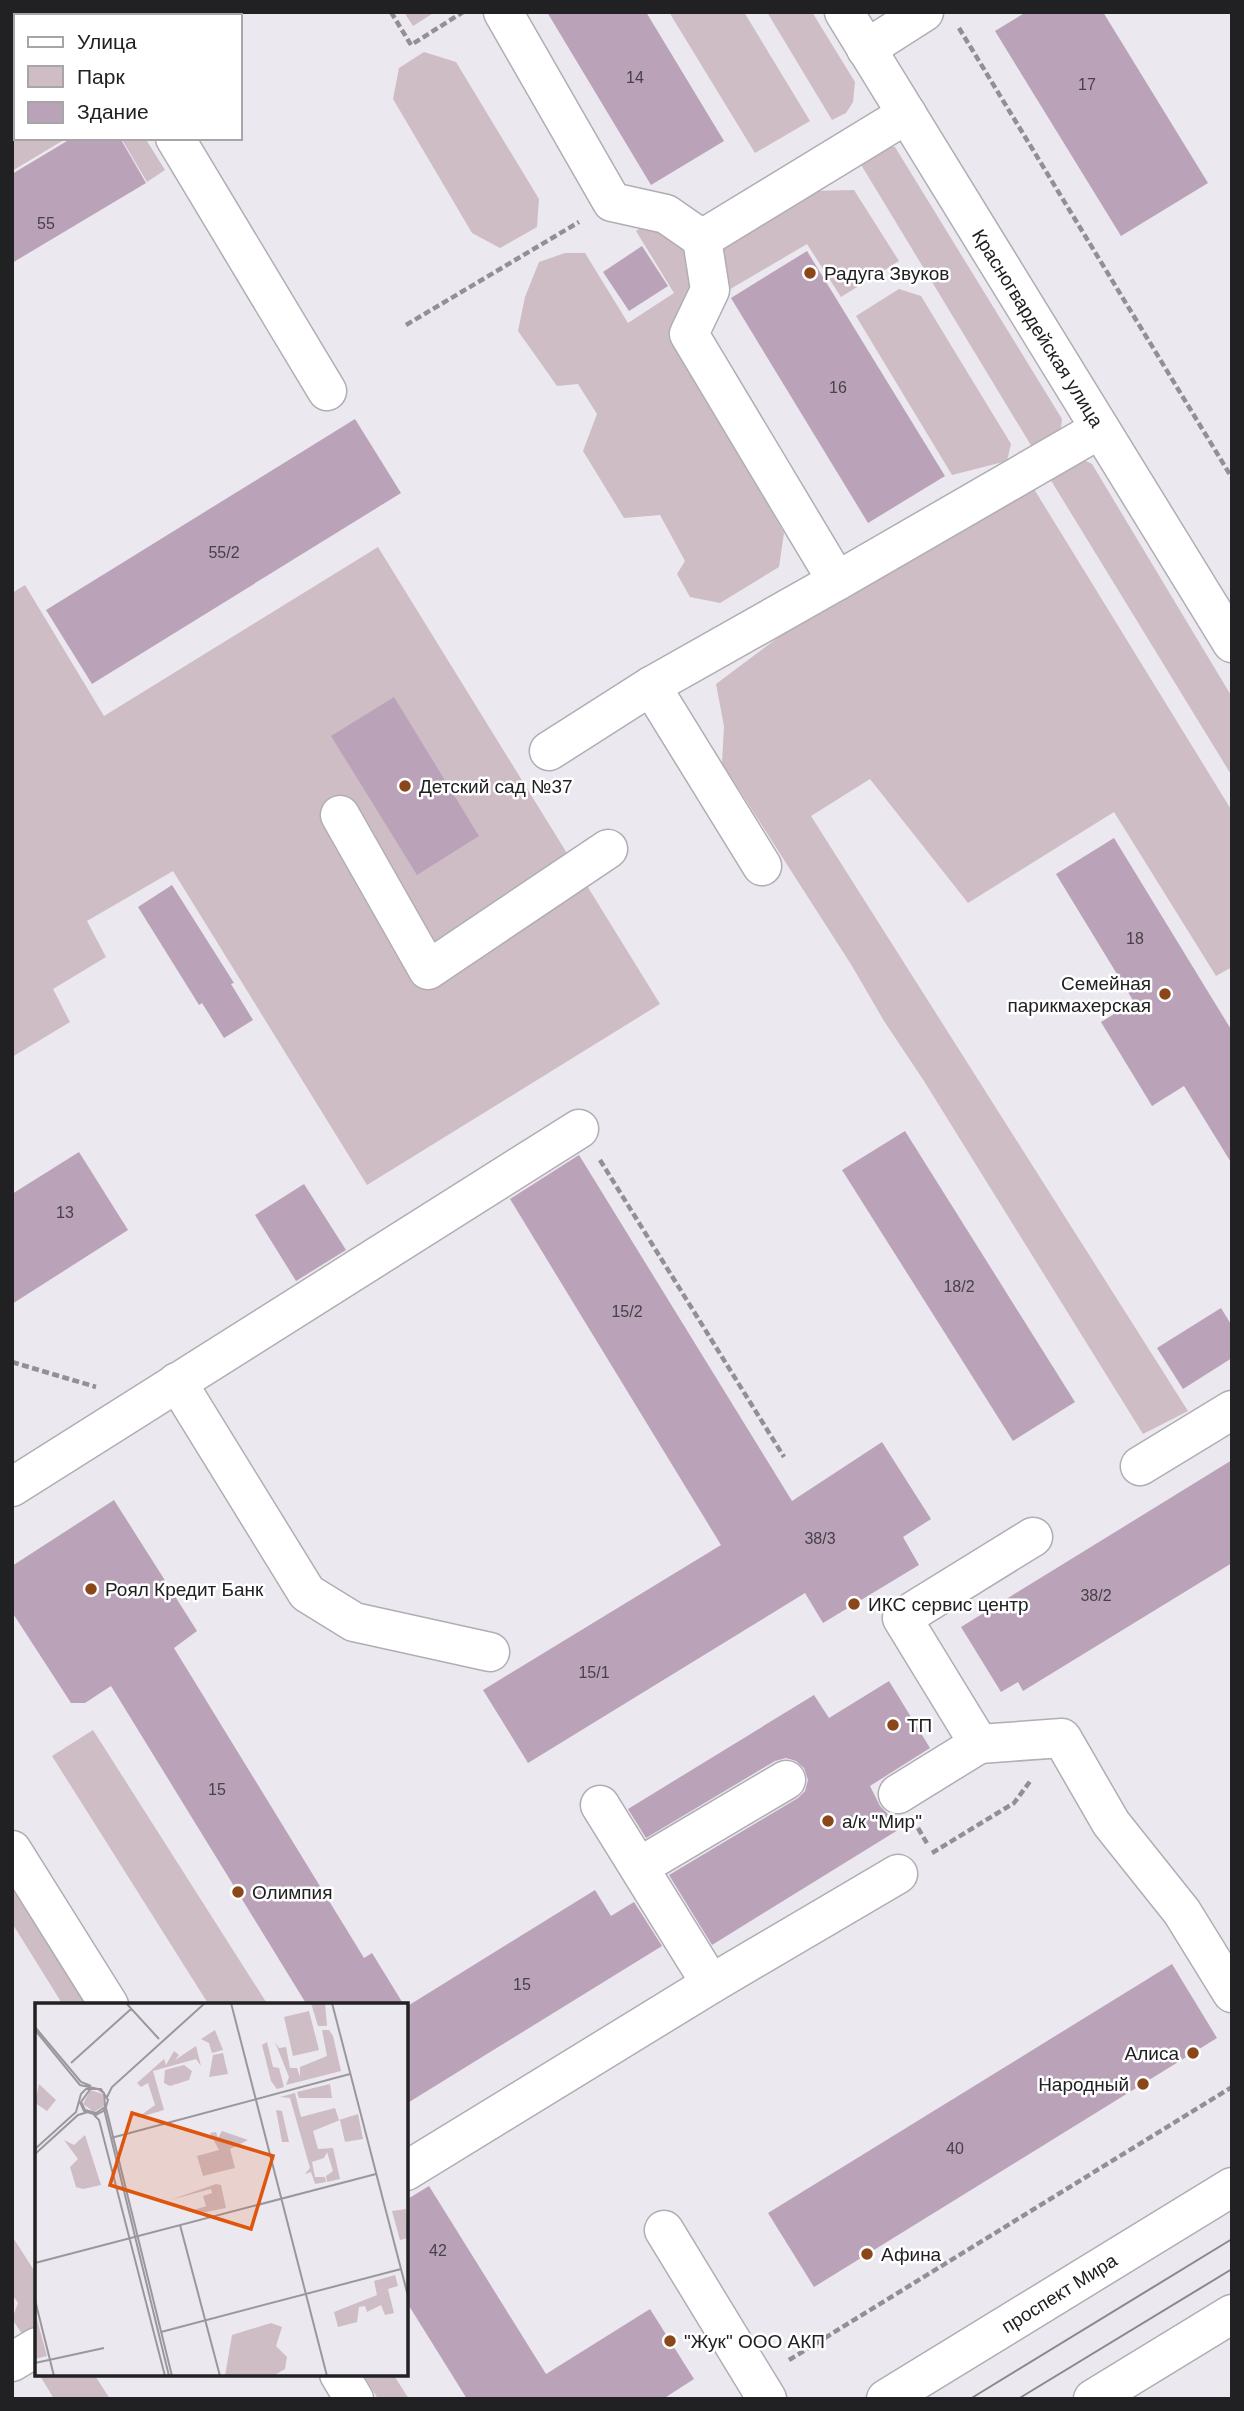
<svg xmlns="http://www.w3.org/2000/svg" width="1244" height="2411" viewBox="0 0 1244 2411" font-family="Helvetica,sans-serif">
	<rect width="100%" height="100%" fill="#ebe8ef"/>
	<!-- green -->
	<g fill="#cfbdc5">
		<polygon points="404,12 435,12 413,26"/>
		<polygon points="669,12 744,12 810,121 755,153"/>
		<polygon points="767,12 812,12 855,82 853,102 846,113 832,120"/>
		<polygon points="424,52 456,62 539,199 537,227 500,248 472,233 393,99 399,68"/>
		<polygon points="16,126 16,138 67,138 12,171 12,128"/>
		<polygon points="121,138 145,138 165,170 147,182"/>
		<polygon points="878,144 895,147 1062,419 1060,436 1035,452 857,158"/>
		<polygon points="854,190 899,261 841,297 807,244 727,291 712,247 806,191"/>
		<polygon points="652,221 684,244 698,291 675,341 784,533 779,567 720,603 690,597 677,574 685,561 660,515 624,518 583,451 597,414 578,384 557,386 518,331 525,297 539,262 565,253 585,253 628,323 674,293 636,231"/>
		<polygon points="899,289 921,296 1011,444 1007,461 952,475 856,316"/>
		<polygon points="1078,457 1092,464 1232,697 1232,776 1047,474"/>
		<polygon points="1034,489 1232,811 1232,967 1216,976 1114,812 968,903 870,779 811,816 1188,1411 1143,1434 924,1081 884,1021 852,966 722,763 724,726 716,684 835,595"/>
		<polygon points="378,547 660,1004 367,1185 173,871 87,921 106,957 53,989 70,1022 12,1057 12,593 25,585 104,716"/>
		<polygon points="93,1730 268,2005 209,2005 52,1756"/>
		<polygon points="12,1877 92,2005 63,2005 12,1923"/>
		<polygon points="12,2236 37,2275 37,2330 25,2338 12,2319 18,2303 12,2294"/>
		<polygon points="39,2374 94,2374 110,2399 54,2399"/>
		<polygon points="363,2374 393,2374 409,2399 378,2399"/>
	</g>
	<!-- building -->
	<g fill="#baa3b9">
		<polygon points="547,12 646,12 724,141 651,185"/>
		<polygon points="1026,12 1103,12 1208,183 1121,236 995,31"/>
		<polygon points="72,138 120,138 146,183 12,263 12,174"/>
		<polygon points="642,246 668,286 629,311 603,272"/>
		<polygon points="807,251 945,476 868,523 731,298"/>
		<polygon points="355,419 401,493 92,684 46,610"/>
		<polygon points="394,697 479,836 417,875 331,736"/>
		<polygon points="1114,838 1232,1031 1232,1164 1184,1086 1152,1106 1101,1022 1134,1002 1056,874"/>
		<polygon points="172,885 234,983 231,984 253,1020 224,1038 202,1003 199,1005 138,907"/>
		<polygon points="905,1131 1075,1402 1013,1441 842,1170"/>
		<polygon points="79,1152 128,1230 12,1304 12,1194"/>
		<polygon points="579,1155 792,1501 882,1442 931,1519 903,1537 919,1565 823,1623 805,1593 528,1763 483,1690 721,1545 510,1199"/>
		<polygon points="304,1184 346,1250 296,1281 255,1215"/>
		<polygon points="1221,1308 1232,1326 1232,1358 1183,1389 1157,1348"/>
		<polygon points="1232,1460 1232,1563 1023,1691 1018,1682 1001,1692 961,1627"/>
		<polygon points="114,1500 197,1631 174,1648 364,1958 372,1953 404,2005 307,2005 111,1686 85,1703 71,1703 12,1612 12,1566"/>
		<polygon points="889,1681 930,1748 870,1786 880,1806 887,1813 898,1830 712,1945 669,1875 798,1798 805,1791 808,1780 804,1768 796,1761 786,1758 775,1761 646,1838 628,1809 814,1695 829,1718"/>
		<polygon points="595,1890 611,1916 634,1902 662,1946 406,2104 406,2007"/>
		<polygon points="1172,1964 1217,2038 814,2287 768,2213"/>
		<polygon points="429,2186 546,2374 650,2309 694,2379 663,2399 467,2399 406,2301 406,2200"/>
	</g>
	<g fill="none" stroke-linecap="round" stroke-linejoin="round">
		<!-- minor casing -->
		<g stroke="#b0adb4" stroke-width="41">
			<g id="minor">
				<polyline points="99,12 101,16"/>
				<polyline points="503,12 612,202 666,214 702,239 710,290 689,334 837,581 651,686 549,751"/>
				<polyline points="844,12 1232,643"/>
				<polyline points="66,16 71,12"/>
				<polyline points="12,48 16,46"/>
				<polyline points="866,49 924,12"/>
				<polyline points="175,138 327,391"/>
				<polyline points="702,239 907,114"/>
				<polyline points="837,581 1100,429"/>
				<polyline points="651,686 762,866"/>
				<polyline points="340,815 428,970 608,849"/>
				<polyline points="177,1382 307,1593 354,1622 490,1652"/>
				<polyline points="1140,1466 1232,1410"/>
				<polyline points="12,1487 579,1129"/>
				<polyline points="1033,1537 902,1618 979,1744 1062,1738 1111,1823 1182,1912 1232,1993"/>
				<polyline points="898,1794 979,1744"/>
				<polyline points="600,1805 711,1984"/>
				<polyline points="12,1850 109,2005"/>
				<polyline points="639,1867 786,1780"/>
				<polyline points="406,2171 711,1984 898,1874"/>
				<polyline points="664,2230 767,2399"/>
				<polyline points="12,2362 37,2347"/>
				<polyline points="339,2374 354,2399"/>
			</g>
		</g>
		<!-- major casing -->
		<g stroke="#b0adb4" stroke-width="41">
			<g id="major">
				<polyline points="886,2399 1232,2187"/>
				<polyline points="1093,2399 1232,2314"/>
			</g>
		</g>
		<!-- path -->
		<g stroke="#928f95" stroke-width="4.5" stroke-dasharray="7 3.5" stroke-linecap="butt">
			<polyline points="391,12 411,45 463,12"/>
			<polyline points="959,28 1232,478"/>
			<polyline points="406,325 579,222"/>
			<polyline points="600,1160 784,1457"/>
			<polyline points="12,1362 96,1387"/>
			<polyline points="918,1828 928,1845"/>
			<polyline points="932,1853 1014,1803 1031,1780"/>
			<polyline points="789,2360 1232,2087"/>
		</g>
		<!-- minor -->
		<use href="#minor" stroke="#fff" stroke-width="38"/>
		<!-- major -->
		<use href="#major" stroke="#fff" stroke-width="38"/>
		<!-- tram -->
		<g stroke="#8a888d" stroke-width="2">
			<polyline points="970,2399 1232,2239"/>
			<polyline points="1018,2399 1232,2269"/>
		</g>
	</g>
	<!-- markers -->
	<g fill="#8b471a" stroke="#fff" stroke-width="2.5">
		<circle cx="810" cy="273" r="7"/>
		<circle cx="405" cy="786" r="7"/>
		<circle cx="1165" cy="994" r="7"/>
		<circle cx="91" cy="1589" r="7"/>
		<circle cx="854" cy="1604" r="7"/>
		<circle cx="893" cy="1725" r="7"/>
		<circle cx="828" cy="1821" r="7"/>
		<circle cx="238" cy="1892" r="7"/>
		<circle cx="1193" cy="2053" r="7"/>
		<circle cx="1143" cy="2084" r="7"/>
		<circle cx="867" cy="2254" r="7"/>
		<circle cx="670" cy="2341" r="7"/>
	</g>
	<g text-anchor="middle" stroke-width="5" stroke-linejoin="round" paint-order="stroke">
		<!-- number labels -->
		<g font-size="16" fill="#474148">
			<text x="635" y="83">14</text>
			<text x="1087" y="90">17</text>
			<text x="46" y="229">55</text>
			<text x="838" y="393">16</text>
			<text x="224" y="558">55/2</text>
			<text x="1135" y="944">18</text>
			<text x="65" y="1218">13</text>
			<text x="959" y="1292">18/2</text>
			<text x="627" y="1317">15/2</text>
			<text x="820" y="1544">38/3</text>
			<text x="1096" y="1601">38/2</text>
			<text x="594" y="1678">15/1</text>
			<text x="217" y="1795">15</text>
			<text x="522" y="1990">15</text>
			<text x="955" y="2154">40</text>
			<text x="438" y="2256">42</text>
		</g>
		<!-- poi labels -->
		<g font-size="19" fill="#212023" stroke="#fff" text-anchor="start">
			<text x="824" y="280">Радуга Звуков</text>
			<text x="419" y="793">Детский сад №37</text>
			<text x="1151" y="990" text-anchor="end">Семейная<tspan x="1151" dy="22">парикмахерская</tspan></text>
			<text x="105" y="1596">Роял Кредит Банк</text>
			<text x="868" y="1611">ИКС сервис центр</text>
			<text x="907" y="1732">ТП</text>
			<text x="842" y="1828">а/к "Мир"</text>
			<text x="252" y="1899">Олимпия</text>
			<text x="1179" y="2060" text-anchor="end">Алиса</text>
			<text x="1129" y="2091" text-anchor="end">Народный</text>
			<text x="881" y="2261">Афина</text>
			<text x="684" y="2348">"Жук" ООО АКП</text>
		</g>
		<!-- street labels -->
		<g font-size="19" fill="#212023" stroke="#fff">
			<text transform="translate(1038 328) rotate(58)" y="7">Красногвардейская улица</text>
			<text transform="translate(1059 2293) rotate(-32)" y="7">проспект Мира</text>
		</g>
	</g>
	<!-- overview -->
	<g transform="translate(35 2003)">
		<rect width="373" height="373" fill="#ebe8ef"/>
		<path d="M276,0H290L292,23H283ZM274,8L284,47L258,53L249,14ZM180,27L188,47L177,50L174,40L166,36ZM287,27H294L298,33L306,68L251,82L254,74L240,39L244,45L251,44L255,65H262L265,74V64L292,53ZM232,39L238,64L244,65L249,84L242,86L236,78L227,42ZM161,43L166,63L161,56L118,68L129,107L102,115L120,102L113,80L106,84L102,80L129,56L131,62L139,48L144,52L140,57ZM188,50L193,71L174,74L178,52ZM149,62L157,68L154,77L135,83L129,80L130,67ZM4,81L21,97L12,108L0,100ZM295,81L297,95H264L262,89ZM55,87L68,91L69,103L59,109L48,101ZM260,90L266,114L300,105L304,117L323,111L328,136L310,139L305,117L278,128L283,146L298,145L305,176L292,179L291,173L298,168L292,149L289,155L277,159L280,174H290L291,179L280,181L276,169L270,171L275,165L255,95L245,94ZM241,107L247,108L254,139H247ZM187,128L213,137L195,146L200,165L168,173L162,153L184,147L175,130L181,129L183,135ZM50,132L66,182L48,186L41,184L35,164L43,156L29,137L39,142ZM181,181L186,182L191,205L161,211L159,207L171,203L168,193L177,190L176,186L135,197ZM371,206L373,235L365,237L357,208ZM360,272L363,283L353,286L359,310L350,312L346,302L332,309L330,303L324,304L322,319L303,324L299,309L342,292L339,278ZM0,309L12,353L0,356ZM236,320L247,324L241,343L252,354L250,366L238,373H190L197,332Z" fill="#cfbdc5"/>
		<path fill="none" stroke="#9a989d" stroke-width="2" d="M91,0L124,36M196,0L292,373M297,0L373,293M0,24L46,79L56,83M0,27L45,82L63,86L69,90L70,104L61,110L50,107L46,99L56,85M36,60L96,6M72,94L77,84L170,0M71,105L137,373M69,106L134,373M59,112L64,117L130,373M76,135L315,71M0,146L41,109L46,91L51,86H66L73,97L70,107L61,112L49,108L45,99M0,151L43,112L53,109M145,222L185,373M0,260L341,171M0,297L19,373M126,329L366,266M0,360L69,345"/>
		<path fill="#de560d" fill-opacity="0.15" stroke="#de560d" stroke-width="3.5" d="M97,110L238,153L216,226L75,182Z"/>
		<rect width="373" height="373" fill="none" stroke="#212023" stroke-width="3.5"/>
	</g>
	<!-- border -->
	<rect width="1244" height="2411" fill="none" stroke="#212023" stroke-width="28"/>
	<!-- legend -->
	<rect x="14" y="14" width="228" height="126" fill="#ffffff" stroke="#a6a6a7" stroke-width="2"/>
	<rect x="28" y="37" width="35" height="10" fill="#ffffff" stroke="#a6a6a7" stroke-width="2"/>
	<text x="77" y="49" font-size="21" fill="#212023">Улица</text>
	<rect x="28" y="66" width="35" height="21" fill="#cfbdc5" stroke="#a6a6a7" stroke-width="2"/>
	<text x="77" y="84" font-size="21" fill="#212023">Парк</text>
	<rect x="28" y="102" width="35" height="21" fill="#baa3b9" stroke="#a6a6a7" stroke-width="2"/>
	<text x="77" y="119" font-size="21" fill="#212023">Здание</text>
</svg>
